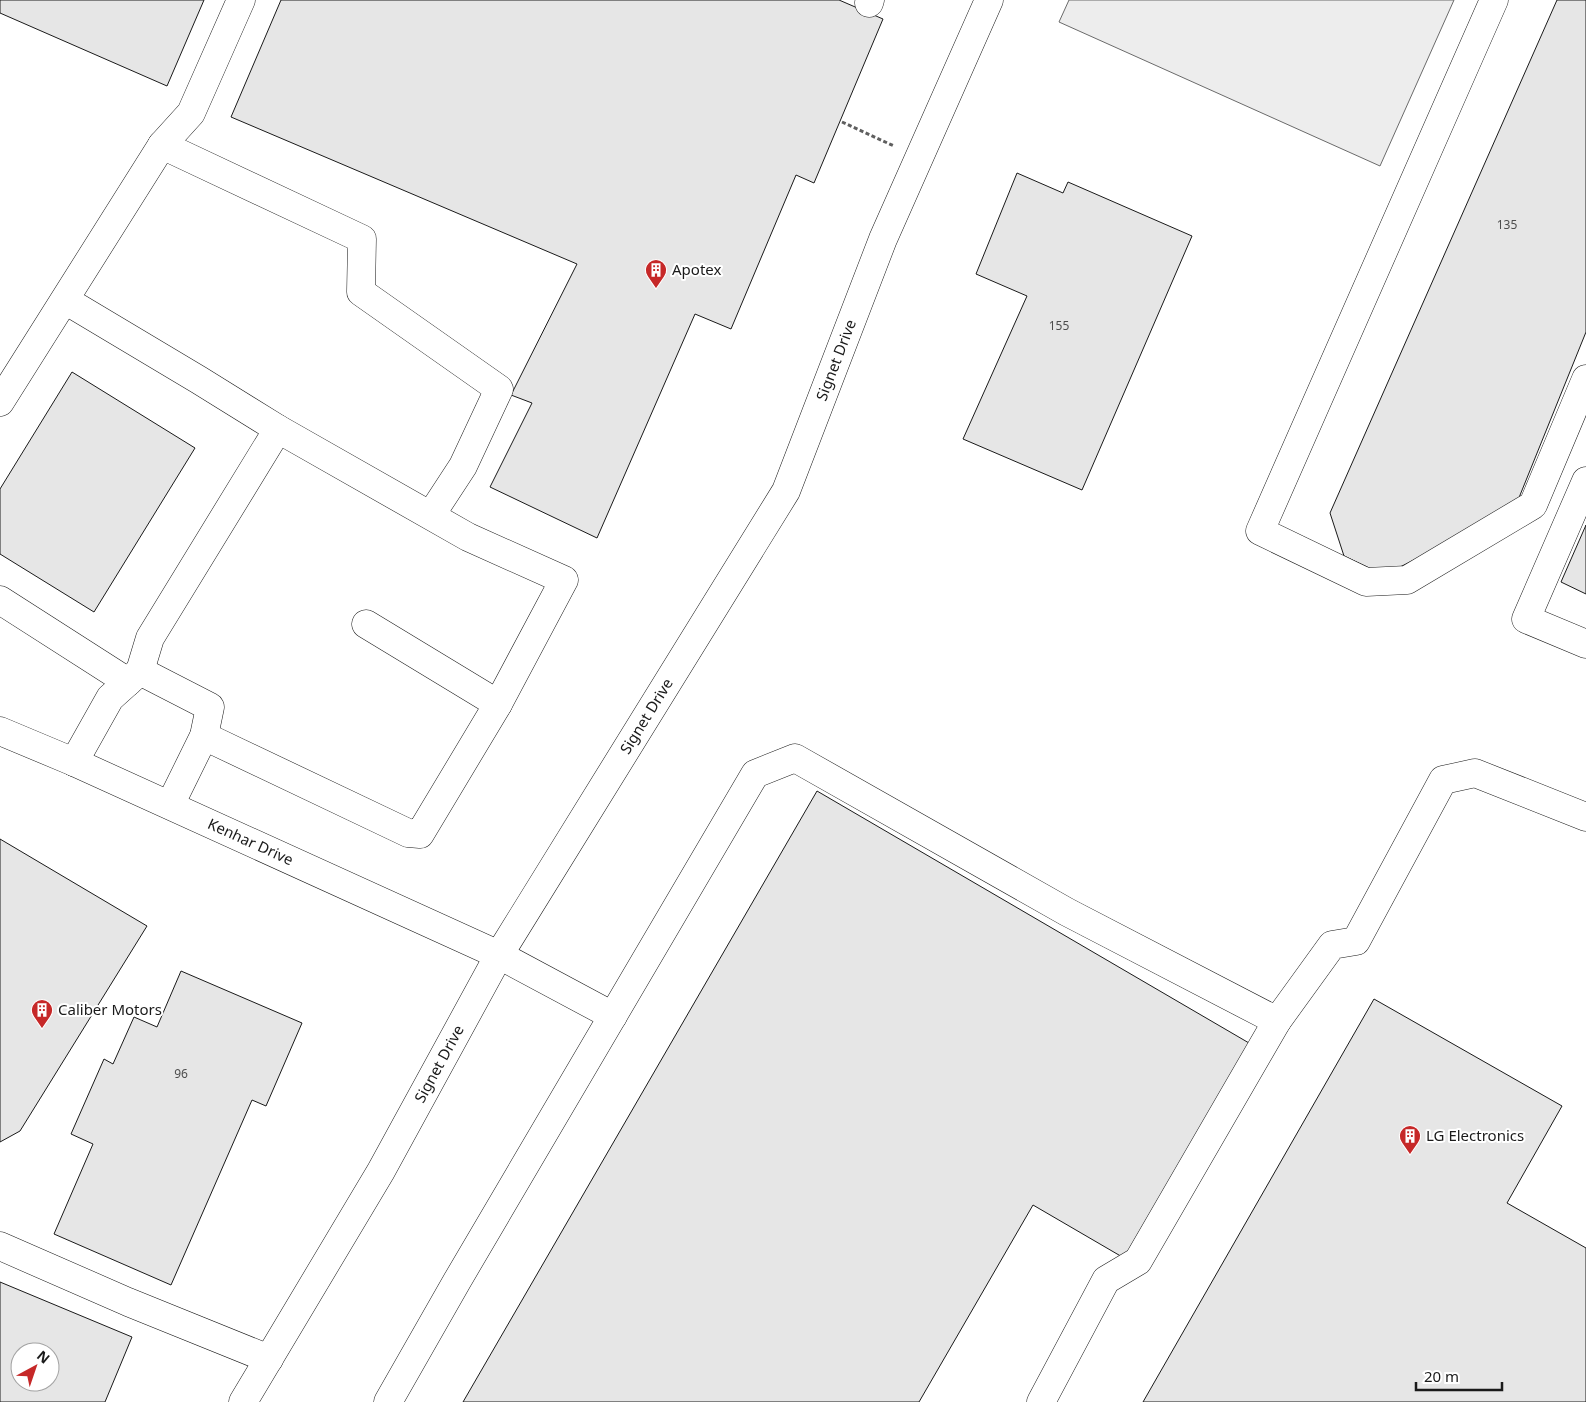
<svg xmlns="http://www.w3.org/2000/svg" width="1586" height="1402" viewBox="0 0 1586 1402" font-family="'Noto Sans',sans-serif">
	<rect width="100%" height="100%" fill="#fff"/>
	<!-- parking -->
	<polygon fill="#ededed" stroke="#6a6a6a" points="1069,0 1454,0 1380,166 1059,22"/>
	<!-- building -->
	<g fill="#e6e6e6" stroke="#1a1a1a" fill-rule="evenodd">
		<polygon points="0,0 204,0 167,86 0,13"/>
		<polygon points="281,0 839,0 883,19 814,183 796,175 731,329 695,314 597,538 490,487 532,403 511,395 577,264 231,117"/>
		<polygon points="1557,0 1586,0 1586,332 1514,510 1384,575 1344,556 1330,513"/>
		<polygon points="1017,173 1063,193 1068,182 1192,236 1082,490 963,439 1027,296 976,274"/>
		<polygon points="72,372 195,448 94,612 0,554 0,489"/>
		<polygon points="1586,525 1586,594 1561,582"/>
		<polygon points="817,791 1249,1043 1124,1258 1033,1205 919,1402 463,1402"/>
		<polygon points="0,839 147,926 20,1131 0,1142"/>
		<polygon points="181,971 302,1023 266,1106 252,1100 171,1285 54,1234 93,1144 71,1134 104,1059 113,1064 134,1017 157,1027"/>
		<polygon points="1374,999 1562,1106 1507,1203 1586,1248 1586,1402 1143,1402"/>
		<path d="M0,1282L132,1337L105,1402H0ZM20,1352H50V1382H20Z"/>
	</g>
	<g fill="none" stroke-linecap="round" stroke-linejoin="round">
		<!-- minor casing -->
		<g stroke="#1a1a1a" stroke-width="29">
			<g id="minor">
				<polyline points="1494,0 1260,531 1366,582 1407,580 1533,505 1586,379"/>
				<polyline points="869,3 870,0"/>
				<polyline points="162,145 191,113 241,0"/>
				<polyline points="65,300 199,380 278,429 468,537 564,580 498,704 420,834 408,833 204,736"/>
				<polyline points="0,402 162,145 362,239 361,292 499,389 463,466 431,515"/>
				<polyline points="1586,481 1526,619 1586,644"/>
				<polyline points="0,600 128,682"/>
				<polyline points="366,624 498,704"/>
				<polyline points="140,671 150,638 278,429"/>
				<path id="s1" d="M0,731L74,762L499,955L613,1016"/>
				<polyline points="74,762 110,698 140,671 210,707 204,736 170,805"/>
				<polyline points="0,1246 128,1302 269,1359"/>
				<path id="s2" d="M243,1402L381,1171L499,955L786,491L883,239L989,0"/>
				<polyline points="388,1402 457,1281 755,774 795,758 1067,912 1277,1021 1332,945 1356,941 1443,780 1475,773 1586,817"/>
				<polyline points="1041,1402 1106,1280 1138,1261 1277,1021"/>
			</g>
		</g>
		<!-- path -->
		<polyline stroke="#5f5f5f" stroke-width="3" stroke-dasharray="4 2.5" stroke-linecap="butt" points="842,122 894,146"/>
		<!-- minor -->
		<use href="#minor" stroke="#fff" stroke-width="28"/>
	</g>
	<!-- icons -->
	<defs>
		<g id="building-pin" transform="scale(1.125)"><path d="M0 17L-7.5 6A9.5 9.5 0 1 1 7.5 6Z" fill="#c62828" stroke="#fff"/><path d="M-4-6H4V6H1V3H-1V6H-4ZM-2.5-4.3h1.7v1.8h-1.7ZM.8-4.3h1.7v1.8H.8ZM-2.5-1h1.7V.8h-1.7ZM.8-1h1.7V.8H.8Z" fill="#fff"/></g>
	</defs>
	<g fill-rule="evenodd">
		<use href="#building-pin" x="656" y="270"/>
		<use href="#building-pin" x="42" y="1010"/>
		<use href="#building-pin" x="1410" y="1136"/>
	</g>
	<g text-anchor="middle" stroke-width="4" stroke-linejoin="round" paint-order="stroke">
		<!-- number labels -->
		<g font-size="12" fill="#4d4d4d">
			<text x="1507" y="229">135</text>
			<text x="1059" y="330">155</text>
			<text x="181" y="1078">96</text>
		</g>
		<!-- poi labels -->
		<g font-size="15" fill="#1a1a1a" stroke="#fff" text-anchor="start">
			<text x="672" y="275">Apotex</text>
			<text x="58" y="1015">Caliber Motors</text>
			<text x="1426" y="1141">LG Electronics</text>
		</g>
		<!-- street labels -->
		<g font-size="15" fill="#1a1a1a" stroke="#fff">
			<text dy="5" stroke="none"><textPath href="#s2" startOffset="1201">Signet Drive</textPath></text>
			<text dy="5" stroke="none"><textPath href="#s2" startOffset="796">Signet Drive</textPath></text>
			<text dy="5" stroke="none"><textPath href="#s1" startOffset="274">Kenhar Drive</textPath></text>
			<text dy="5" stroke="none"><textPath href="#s2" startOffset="391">Signet Drive</textPath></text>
		</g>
	</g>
	<!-- north arrow -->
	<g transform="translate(35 1367) rotate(40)"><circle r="24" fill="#ffffff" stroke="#a3a3a3"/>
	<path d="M0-4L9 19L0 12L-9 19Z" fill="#c62828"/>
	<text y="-8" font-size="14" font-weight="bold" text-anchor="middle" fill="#1a1a1a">N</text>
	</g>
	<!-- scale -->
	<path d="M1416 1382v8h86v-8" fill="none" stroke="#1a1a1a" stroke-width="2.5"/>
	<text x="1424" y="1382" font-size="15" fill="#1a1a1a" stroke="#ffffff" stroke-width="4" paint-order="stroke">20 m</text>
</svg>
